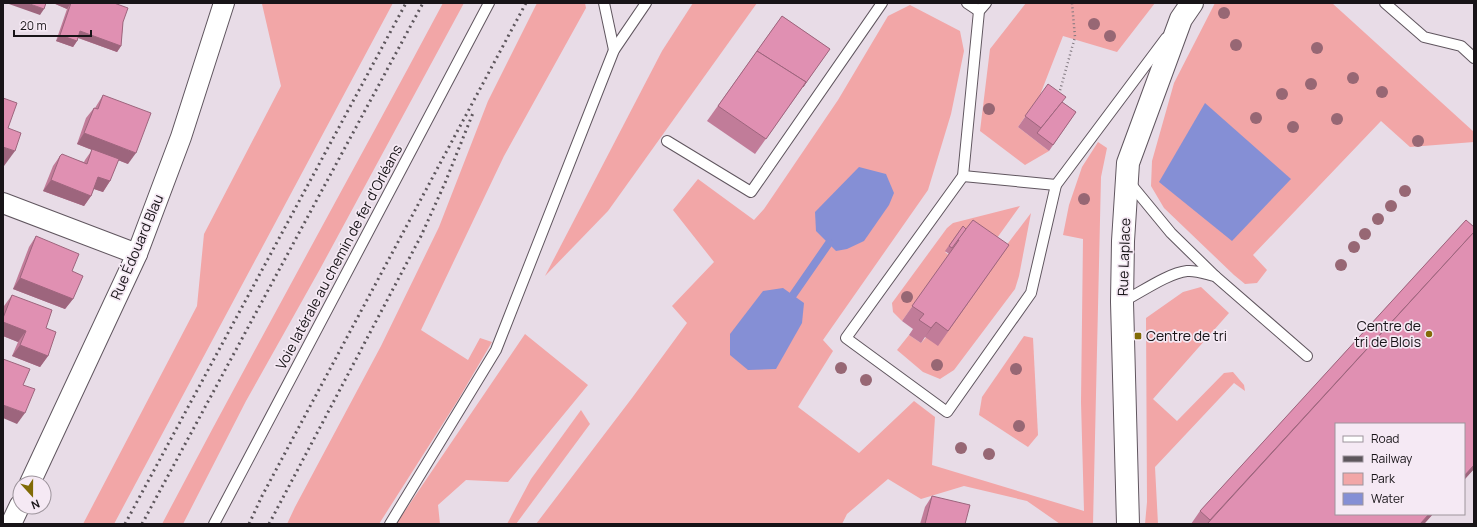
<svg xmlns="http://www.w3.org/2000/svg" width="1477" height="527" viewBox="0 0 1477 527" font-family="Manrope,sans-serif">
	<rect width="100%" height="100%" fill="#e8dce7"/>
	<!-- green -->
	<g fill="#f2a6a7">
		<polygon points="259,3 393,3 114,524 83,524 197,306 204,234 281,86 262,4"/>
		<path d="M443,3H464L320,269L246,401L183,524H162C254,349 350,177 443,3Z"/>
		<polygon points="537,3 585,3 586,8 504,156 421,330 468,360 480,338 492,342 458,400 379,524 287,524 295,507 381,346 439,227 488,101"/>
		<polygon points="693,3 757,3 608,211 545,276 662,51"/>
		<polygon points="1026,3 1155,3 1117,52 1063,36 1040,95 1018,127 1049,151 1025,165 980,131 990,49"/>
		<polygon points="1215,3 1332,3 1474,132 1474,142 1410,147 1381,121 1253,255 1267,270 1257,283 1245,284 1234,275 1164,208 1151,186 1152,161 1174,83"/>
		<polygon points="910,5 960,31 964,51 951,114 928,190 823,340 833,351 798,407 859,453 914,401 935,417 932,465 1084,511 1081,402 1083,239 1063,235 1069,205 1082,167 1098,142 1107,148 1101,177 1093,524 1060,524 1027,501 964,486 921,499 888,479 847,514 842,524 536,524 632,398 687,323 672,306 714,262 673,210 698,179 754,220 764,209 838,100 888,16"/>
		<polygon points="1020,206 987,252 945,252 949,255 902,321 893,312 892,303 947,228 953,223"/>
		<polygon points="1031,213 1019,276 1015,289 954,370 940,379 923,372 897,350 909,335 921,343 996,259"/>
		<polygon points="1201,287 1229,313 1153,399 1177,421 1224,373 1233,372 1244,385 1245,391 1234,383 1155,467 1158,524 1145,524 1147,502 1146,318 1183,292"/>
		<polygon points="525,334 588,385 508,482 466,480 438,505 440,524 396,524"/>
		<polygon points="1024,336 1033,338 1038,435 1028,447 979,415 982,397"/>
		<polygon points="581,410 590,424 516,524 507,524 531,479"/>
	</g>
	<!-- water -->
	<g fill="#858fd5">
		<polygon points="1205,103 1291,179 1232,241 1159,182"/>
		<polygon points="859,167 886,174 894,193 889,205 864,241 847,249 836,251 816,231 815,212"/>
		<polygon points="783,288 804,303 802,323 776,369 748,370 730,355 730,334 763,291"/>
	</g>
	<g fill="none" stroke-linecap="round" stroke-linejoin="round">
		<!-- stream -->
		<polyline stroke="#858fd5" stroke-width="8" points="793,295 829,243"/>
		<!-- service casing -->
		<g stroke="#60565f" stroke-width="12">
			<g id="service">
				<polyline points="604,3 614,50"/>
				<polyline points="967,3 979,11"/>
				<polyline points="986,3 979,11 963,176 846,338 947,412 1031,293 1056,185 1166,38"/>
				<polyline points="1385,3 1424,37 1461,46 1474,58"/>
				<polyline points="667,141 751,192 882,3"/>
				<polyline points="963,176 1056,185"/>
				<polyline points="1215,276 1307,356"/>
				<path d="M1122,302C1140,293 1168,273 1187,271C1196,270 1206,274 1215,276L1171,233L1129,182"/>
				<polyline points="214,524 489,3"/>
				<polyline points="390,524 496,350 614,50 646,3"/>
			</g>
		</g>
		<!-- minor casing -->
		<g stroke="#60565f" stroke-width="22">
			<g id="minor">
				<polyline points="3,203 137,254"/>
				<polyline points="30,483 137,254 181,137 224,3"/>
				<polyline points="11,524 20,505"/>
			</g>
		</g>
		<!-- tertiary casing -->
		<g stroke="#60565f" stroke-width="24">
			<polyline id="tertiary" points="1128,524 1122,302 1123,241 1128,163 1181,19 1192,3"/>
		</g>
		<!-- path -->
		<polyline stroke="#7f777e" stroke-width="2.5" stroke-dasharray="1 3" stroke-linecap="butt" points="1059,94 1075,37 1072,3"/>
		<!-- service -->
		<use href="#service" stroke="#fff" stroke-width="10"/>
		<!-- minor -->
		<use href="#minor" stroke="#fff" stroke-width="20"/>
		<!-- tertiary -->
		<use href="#tertiary" stroke="#fff" stroke-width="22"/>
		<!-- rail -->
		<g stroke="#5d565c" stroke-width="3" stroke-dasharray="2 4" stroke-linecap="butt">
			<polyline points="125,524 406,3"/>
			<polyline points="142,524 423,3"/>
			<polyline points="249,524 262,496 526,3"/>
			<polyline points="269,524 421,236 445,183 473,113"/>
		</g>
	</g>
	<!-- trees -->
	<g fill="#976774">
		<circle cx="1224" cy="13" r="6"/>
		<circle cx="1094" cy="24" r="6"/>
		<circle cx="1110" cy="36" r="6"/>
		<circle cx="1236" cy="45" r="6"/>
		<circle cx="1317" cy="48" r="6"/>
		<circle cx="1353" cy="78" r="6"/>
		<circle cx="1311" cy="84" r="6"/>
		<circle cx="1382" cy="92" r="6"/>
		<circle cx="1282" cy="94" r="6"/>
		<circle cx="989" cy="109" r="6"/>
		<circle cx="1256" cy="118" r="6"/>
		<circle cx="1337" cy="119" r="6"/>
		<circle cx="1293" cy="127" r="6"/>
		<circle cx="1418" cy="141" r="6"/>
		<circle cx="1405" cy="191" r="6"/>
		<circle cx="1084" cy="199" r="6"/>
		<circle cx="1391" cy="206" r="6"/>
		<circle cx="1378" cy="219" r="6"/>
		<circle cx="1365" cy="234" r="6"/>
		<circle cx="1354" cy="247" r="6"/>
		<circle cx="1341" cy="265" r="6"/>
		<circle cx="907" cy="297" r="6"/>
		<circle cx="937" cy="365" r="6"/>
		<circle cx="841" cy="368" r="6"/>
		<circle cx="1016" cy="369" r="6"/>
		<circle cx="866" cy="380" r="6"/>
		<circle cx="1019" cy="426" r="6"/>
		<circle cx="961" cy="448" r="6"/>
		<circle cx="989" cy="454" r="6"/>
	</g>
	<!-- wall -->
	<g fill="#c17c99">
		<polygon points="53,3 114,3 123,22 121,46 117,52 78,38 77,41 73,47 56,41 67,9"/>
		<polygon points="782,16 830,49 755,154 707,121"/>
		<polygon points="1048,84 1062,102 1076,112 1049,151 1018,127"/>
		<polygon points="103,95 128,164 118,160 110,181 103,192 94,189 91,196 84,206 43,191 53,166 60,156 84,162 85,160 92,150 77,144 86,118 94,108 95,108"/>
		<polygon points="1466,220 1474,227 1474,469 1464,480 1464,424 1336,424 1336,514 1433,514 1424,524 1191,524 1200,511"/>
		<polygon points="963,226 966,229 1009,245 938,346 925,337 921,343 909,335 913,329 902,321 949,254 945,251"/>
		<polygon points="36,236 72,271 73,299 65,309 13,289 29,247"/>
		<polygon points="12,295 46,328 48,356 40,367 12,356 18,342 3,336 3,309 4,306"/>
		<polygon points="932,496 965,524 920,524 925,507"/>
	</g>
	<!-- shaded-wall -->
	<g fill="#9d657d">
		<polygon points="6,3 27,3 44,9 40,15"/>
		<polygon points="53,3 71,3 67,9"/>
		<polygon points="80,31 121,46 117,52 76,37"/>
		<polygon points="60,35 77,41 73,47 56,41"/>
		<polygon points="84,133 136,153 128,164 77,144"/>
		<polygon points="3,147 15,151 4,166 3,165"/>
		<polygon points="98,177 110,181 103,192 91,188"/>
		<polygon points="51,180 91,196 84,206 43,191"/>
		<polygon points="20,278 73,299 65,309 13,289"/>
		<polygon points="3,322 26,331 18,342 3,336"/>
		<polygon points="936,322 925,337 921,343 931,328"/>
		<polygon points="20,345 48,356 40,367 12,356"/>
		<polygon points="3,405 25,413 17,424 3,418"/>
		<polygon points="1474,465 1474,469 1464,480 1464,476"/>
		<polygon points="1429,514 1433,514 1424,524 1420,524"/>
	</g>
	<!-- building -->
	<g fill="#e090b2" stroke="#9d657d">
		<polygon points="27,3 46,3 44,9"/>
		<polygon points="71,3 114,3 128,8 123,22 121,46 80,31 77,41 60,35"/>
		<polygon points="782,16 830,49 803,87 806,82 757,51"/>
		<polygon points="757,51 806,82 766,139 718,106"/>
		<polygon points="1048,84 1066,97 1041,128 1025,116"/>
		<polygon points="103,95 151,113 136,153 84,133 94,108 98,109"/>
		<polygon points="3,98 17,103 8,128 21,133 15,151 3,147"/>
		<polygon points="1062,102 1076,112 1053,145 1037,133"/>
		<polygon points="92,149 119,159 110,181 98,177 91,196 51,180 60,156 62,154 87,164"/>
		<polygon points="973,220 1009,245 948,331 936,322 931,328 919,320 924,314 912,306 959,240 958,239"/>
		<polygon points="1466,220 1474,227 1474,232 1210,520 1200,511"/>
		<polygon points="963,226 966,229 952,248 949,246"/>
		<polygon points="1474,232 1474,465 1464,476 1464,424 1336,424 1336,514 1429,514 1420,524 1207,524"/>
		<polygon points="36,236 79,254 72,271 83,276 73,299 20,278"/>
		<polygon points="12,295 52,310 46,328 56,332 48,356 20,345 26,331 3,322 3,318"/>
		<polygon points="3,359 30,369 23,385 35,389 25,413 3,405"/>
		<polygon points="932,496 970,505 965,524 925,524"/>
	</g>
	<!-- markers -->
	<g fill="#816b06" stroke="#f5e9f4" stroke-width="1.5">
		<circle cx="1429" cy="334" r="4"/>
		<rect x="1134" y="332" width="8" height="8" rx="2"/>
	</g>
	<g text-anchor="middle" stroke-width="3.5" stroke-linejoin="round" paint-order="stroke">
		<!-- street labels -->
		<g font-size="14" fill="#181418" stroke="#f5e9f4">
			<text transform="translate(137 247) rotate(-67)" y="5">Rue Édouard Blau</text>
			<text transform="translate(339 257) rotate(-62)" y="5">Voie latérale au chemin de fer d'Orléans</text>
			<text transform="translate(1124 257) rotate(-88)" y="5">Rue Laplace</text>
		</g>
		<!-- poi labels -->
		<g font-size="14" fill="#181418" stroke="#f5e9f4" text-anchor="end">
			<text x="1421" y="331">Centre de<tspan x="1421" dy="16">tri de Blois</tspan></text>
			<text x="1146" y="341" text-anchor="start">Centre de tri</text>
		</g>
	</g>
	<!-- border -->
	<rect width="1477" height="527" fill="none" stroke="#181418" stroke-width="8"/>
	<!-- legend -->
	<rect x="1335" y="423" width="130" height="92" fill="#f5e9f4" stroke="#9d949c"/>
	<rect x="1343" y="436" width="20" height="6" fill="#ffffff" stroke="#9d949c"/>
	<text x="1371" y="443" font-size="12" fill="#181418">Road</text>
	<rect x="1343" y="456" width="20" height="6" fill="#5d565c" stroke="#9d949c"/>
	<text x="1371" y="463" font-size="12" fill="#181418">Railway</text>
	<rect x="1343" y="473" width="20" height="12" fill="#f2a6a7" stroke="#9d949c"/>
	<text x="1371" y="483" font-size="12" fill="#181418">Park</text>
	<rect x="1343" y="493" width="20" height="12" fill="#858fd5" stroke="#9d949c"/>
	<text x="1371" y="503" font-size="12" fill="#181418">Water</text>
	<!-- north arrow -->
	<g transform="translate(32 495) rotate(159)"><circle r="19" fill="#f5e9f4" stroke="#9d949c"/>
	<path d="M0-3L7 15L0 10L-7 15Z" fill="#816b06"/>
	<text y="-6" font-size="11" font-weight="bold" text-anchor="middle" fill="#181418">N</text>
	</g>
	<!-- scale -->
	<path d="M14 30v6h77v-6" fill="none" stroke="#181418" stroke-width="2"/>
	<text x="20" y="30" font-size="12" fill="#181418" stroke="#f5e9f4" stroke-width="3" paint-order="stroke">20 m</text>
</svg>
